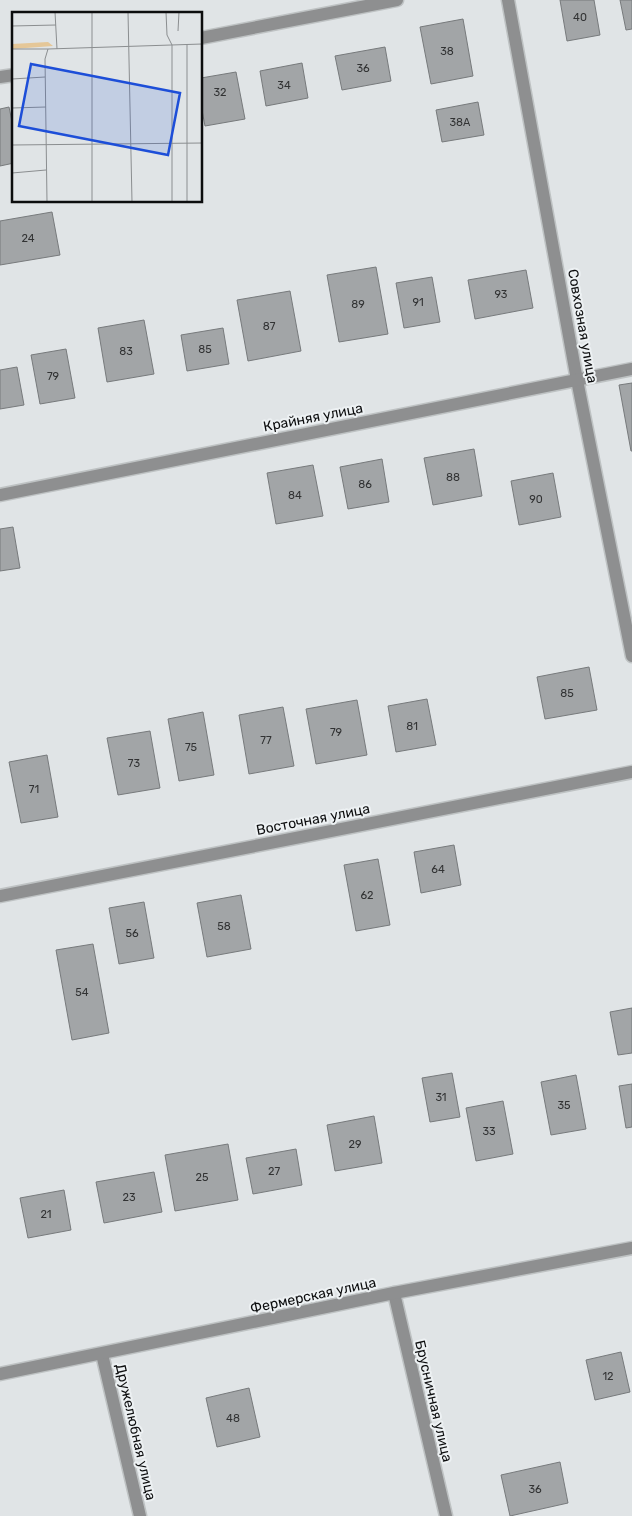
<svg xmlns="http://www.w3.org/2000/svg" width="632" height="1516" viewBox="0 0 632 1516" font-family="Rubik,sans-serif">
	<rect width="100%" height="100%" fill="#e0e4e6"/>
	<!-- building -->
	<g fill="#a2a5a7" stroke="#777a7c">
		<polygon points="560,0 594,0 600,35 567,41"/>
		<polygon points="620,0 632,0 632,29 626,30"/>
		<polygon points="463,19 473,76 431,84 420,27"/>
		<polygon points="385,47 391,81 342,90 335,56"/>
		<polygon points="302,63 308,98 266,106 260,71"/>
		<polygon points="236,72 245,119 205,126 201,105 201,78"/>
		<polygon points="478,102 484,135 442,142 436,110"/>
		<polygon points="9,107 14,131 14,163 0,166 0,109"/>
		<polygon points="52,212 60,255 0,265 0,221"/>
		<polygon points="376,267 388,334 339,342 327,275"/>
		<polygon points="526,270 533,308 475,319 468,280"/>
		<polygon points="432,277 440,322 404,328 396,283"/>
		<polygon points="290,291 301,351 248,361 237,300"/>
		<polygon points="144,320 154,374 107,382 98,328"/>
		<polygon points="223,328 229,364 187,371 181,335"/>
		<polygon points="66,349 75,398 40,404 31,355"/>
		<polygon points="17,367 24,405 0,409 0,370"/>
		<polygon points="632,383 632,451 631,451 619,385"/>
		<polygon points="474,449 482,496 433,505 424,458"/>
		<polygon points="382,459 389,502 348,509 340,467"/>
		<polygon points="313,465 323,516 276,524 267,473"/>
		<polygon points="553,473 561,517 519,525 511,481"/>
		<polygon points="13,527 20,568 0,571 0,529"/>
		<polygon points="589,667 597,710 545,719 537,677"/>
		<polygon points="427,699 436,745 396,752 388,706"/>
		<polygon points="357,700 367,755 316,764 306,709"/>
		<polygon points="283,707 294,766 249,774 239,715"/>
		<polygon points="203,712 214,775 179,781 168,719"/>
		<polygon points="150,731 160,788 118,795 107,738"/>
		<polygon points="47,755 58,817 21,823 9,762"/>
		<polygon points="454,845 461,885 421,893 414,852"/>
		<polygon points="378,859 390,925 356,931 344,865"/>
		<polygon points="241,895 251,949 207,957 197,903"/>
		<polygon points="144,902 154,958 119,964 109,908"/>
		<polygon points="93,944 109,1033 72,1040 56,950"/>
		<polygon points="632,1008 632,1053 618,1055 610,1012"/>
		<polygon points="452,1073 460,1117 430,1122 422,1078"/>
		<polygon points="576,1075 586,1129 551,1135 541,1082"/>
		<polygon points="632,1084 632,1127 626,1128 619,1086"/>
		<polygon points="503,1101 513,1154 476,1161 466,1108"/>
		<polygon points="374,1116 382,1163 335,1171 327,1125"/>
		<polygon points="228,1144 238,1200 175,1211 165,1155"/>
		<polygon points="296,1149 302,1185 253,1194 246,1158"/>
		<polygon points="154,1172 162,1212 104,1223 96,1182"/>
		<polygon points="64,1190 71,1230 28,1238 20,1198"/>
		<polygon points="621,1352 630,1392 595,1400 586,1360"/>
		<polygon points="249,1388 260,1437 217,1447 206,1398"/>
		<polygon points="560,1462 568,1503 510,1516 501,1475"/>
	</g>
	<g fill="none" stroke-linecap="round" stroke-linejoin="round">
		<!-- minor casing -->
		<g stroke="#bec2c3" stroke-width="15">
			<g id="minor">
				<polyline points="508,0 577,380 632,656"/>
				<polyline points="201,38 397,0"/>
				<polyline points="0,77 14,75"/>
				<polyline points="0,495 632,369"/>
				<polyline points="0,896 632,772"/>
				<polyline points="394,1293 446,1516"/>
				<polyline points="102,1354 140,1516"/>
				<polyline points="0,1374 394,1293 632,1248"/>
			</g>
		</g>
		<!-- minor -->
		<use href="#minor" stroke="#8e8f90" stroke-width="12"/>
	</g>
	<g text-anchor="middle" stroke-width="4" stroke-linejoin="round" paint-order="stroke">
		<!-- number labels -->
		<g font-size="11" fill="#323334">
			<text x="580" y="21">40</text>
			<text x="447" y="55">38</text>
			<text x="363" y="72">36</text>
			<text x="284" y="89">34</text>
			<text x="220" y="96">32</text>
			<text x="460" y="126">38А</text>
			<text x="28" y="242">24</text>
			<text x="501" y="298">93</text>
			<text x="418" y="306">91</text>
			<text x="358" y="308">89</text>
			<text x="269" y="330">87</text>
			<text x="205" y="353">85</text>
			<text x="126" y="355">83</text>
			<text x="53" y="380">79</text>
			<text x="453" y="481">88</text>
			<text x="365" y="488">86</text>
			<text x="295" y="499">84</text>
			<text x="536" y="503">90</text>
			<text x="567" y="697">85</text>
			<text x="412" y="730">81</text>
			<text x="336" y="736">79</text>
			<text x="266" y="744">77</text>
			<text x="191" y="751">75</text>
			<text x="134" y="767">73</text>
			<text x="34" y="793">71</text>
			<text x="438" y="873">64</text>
			<text x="367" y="899">62</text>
			<text x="224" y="930">58</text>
			<text x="132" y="937">56</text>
			<text x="82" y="996">54</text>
			<text x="441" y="1101">31</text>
			<text x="564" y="1109">35</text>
			<text x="489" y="1135">33</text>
			<text x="355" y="1148">29</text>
			<text x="274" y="1175">27</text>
			<text x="202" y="1181">25</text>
			<text x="129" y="1201">23</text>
			<text x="46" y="1218">21</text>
			<text x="608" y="1380">12</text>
			<text x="233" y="1422">48</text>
			<text x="535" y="1493">36</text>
		</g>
		<!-- street labels -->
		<g font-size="14" fill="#0c0d0e" stroke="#edf1f3">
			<text transform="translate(583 326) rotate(80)" y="5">Совхозная улица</text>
			<text transform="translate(313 417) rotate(-11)" y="5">Крайняя улица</text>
			<text transform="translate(313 819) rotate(-11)" y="5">Восточная улица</text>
			<text transform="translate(313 1295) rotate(-12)" y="5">Фермерская улица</text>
			<text transform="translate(434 1401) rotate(77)" y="5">Брусничная улица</text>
			<text transform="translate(136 1432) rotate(77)" y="5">Дружелюбная улица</text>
		</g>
	</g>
	<!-- overview -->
	<g transform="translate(12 12)">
		<rect width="190" height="190" fill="#e0e4e6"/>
		<path d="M36,30L41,34L0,37V32Z" fill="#e5c798"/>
		<path fill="none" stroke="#8b8e90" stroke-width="1" d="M43,0L45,37M80,0V190M116,0L120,190M154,0L155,23L160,33V190M0,14L44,13M166,19L167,0M175,32V190M0,37H36M0,67L33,65M0,96L34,95M0,133L190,131M0,161L34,158M35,190L33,47L36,37L190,32"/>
		<path fill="#1d4ed8" fill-opacity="0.15" stroke="#1d4ed8" stroke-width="2.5" d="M19,52L168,81L156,143L7,114Z"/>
		<rect width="190" height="190" fill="none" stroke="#0c0d0e" stroke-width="2.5"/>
	</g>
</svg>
